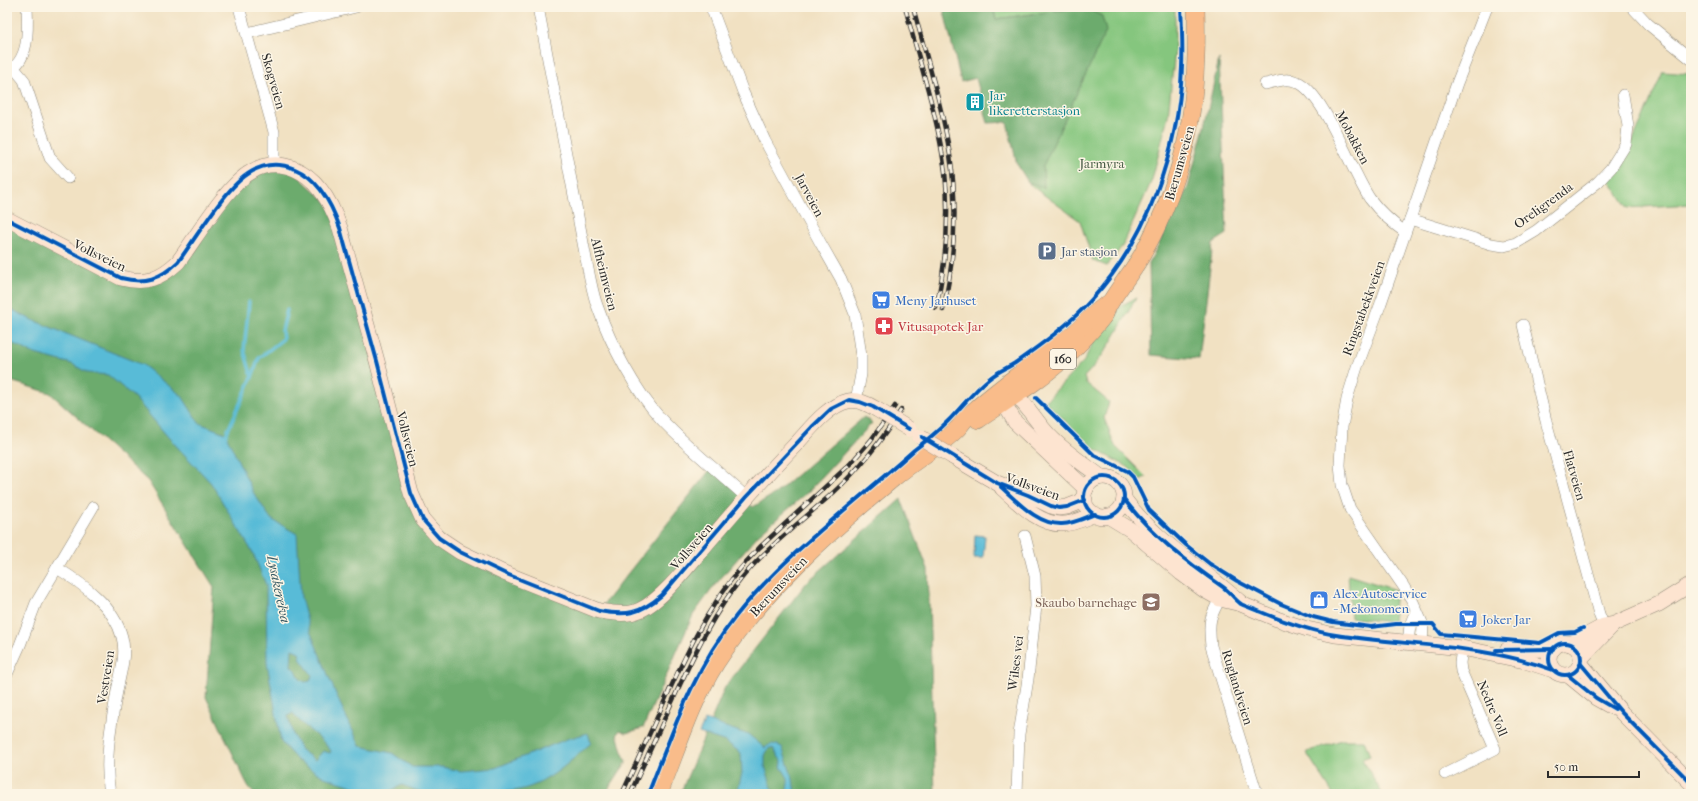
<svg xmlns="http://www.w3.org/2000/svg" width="1698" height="801" viewBox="0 0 1698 801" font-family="'IM FELL French Canon',serif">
	<rect width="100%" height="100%" fill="#fcf5e5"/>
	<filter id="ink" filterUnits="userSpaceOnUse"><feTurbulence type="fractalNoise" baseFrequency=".025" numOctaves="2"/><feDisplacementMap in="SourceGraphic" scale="8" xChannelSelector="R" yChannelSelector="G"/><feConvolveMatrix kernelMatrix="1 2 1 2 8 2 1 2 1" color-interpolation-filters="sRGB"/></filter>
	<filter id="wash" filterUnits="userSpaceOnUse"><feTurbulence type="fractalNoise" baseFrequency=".012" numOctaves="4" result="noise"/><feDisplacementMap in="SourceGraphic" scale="16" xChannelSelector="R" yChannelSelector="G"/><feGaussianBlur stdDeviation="0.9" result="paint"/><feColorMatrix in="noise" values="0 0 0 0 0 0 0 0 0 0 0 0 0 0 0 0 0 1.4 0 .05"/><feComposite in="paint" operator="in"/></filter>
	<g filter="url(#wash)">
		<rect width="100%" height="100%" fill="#f1e1c2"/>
		<!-- green -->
		<g fill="#85c67e" stroke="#587854">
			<polygon points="993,7 1175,7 1175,50 1168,116 1152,180 1123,245 1107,266 1093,261 1080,221 1029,184 1043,166 1084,7 996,19"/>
			<polygon points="1663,72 1691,74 1691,127 1688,143 1691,146 1691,204 1628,208 1608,179 1628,151"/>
			<path d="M1136,298C1121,325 1106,355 1084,377L1086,383L1109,402L1104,418L1115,446L1146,477L1139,480L1128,467L1094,449L1045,402L1084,361L1097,334L1122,305Z"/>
			<polygon points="1348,575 1396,590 1393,622 1351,618"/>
			<polygon points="1342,740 1364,740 1370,756 1362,759 1382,793 1381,794 1333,794 1306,752"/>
		</g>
		<!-- forest -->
		<g fill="#6cab6d" stroke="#4c6b4c">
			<polygon points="943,7 993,7 996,19 1084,7 1102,16 1106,31 1043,166 1044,188 1028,182 1017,164 1007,122 988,123 976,78 961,82"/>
			<polygon points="1219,59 1227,234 1213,243 1199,359 1151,355 1149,263 1188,187 1204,127"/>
			<path d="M286,165L331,206L418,510L447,544L598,611L713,466L753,507L776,493L864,417L872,423L807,493L758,535L715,585L693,615L643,728L626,733L620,730L617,734C621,745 620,751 627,761L605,794H254L247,784L206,697L214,587L148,481L50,393L7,380V219L133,281L168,271L250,172Z"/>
			<polygon points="901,499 928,569 935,794 680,794 725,687 807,582"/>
		</g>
		<!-- water -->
		<g fill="#58bbd7" stroke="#427381" fill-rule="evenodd">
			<path d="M7,307L30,319L143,365L182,396L199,423L225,433L253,492L271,519L297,534L301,598L310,631L338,699L360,746L392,753L412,767H442L461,771L495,768L567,739L588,733L591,743C568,763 545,787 513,791C496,793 472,790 454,789C435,799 420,792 402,785L384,794H377L324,777L297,760L281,742L267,663L266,585L253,553L211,483L168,437L135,398L108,375L88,373L72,364L35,354L7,341ZM292,649L299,652L301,660L312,675L310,681L305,682L300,679L297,672L291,666ZM293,713C303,728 321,736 331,751L330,753L323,751L315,760L301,750L293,735L288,716Z"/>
			<polygon points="975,535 985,536 983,558 974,558"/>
			<path d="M705,720L749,735L765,748C771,742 775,744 782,747L793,779L795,794H786C789,778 790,780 781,767L782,762L773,748H769L765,755V766L774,794H737L742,773L741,753L726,742L699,733Z"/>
		</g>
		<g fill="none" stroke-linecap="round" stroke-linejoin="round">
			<!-- stream -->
			<g stroke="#58bbd7" stroke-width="3.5">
				<polyline points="252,377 259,358 283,339 282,331 287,310"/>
				<polyline points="224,439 252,377 244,350 249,302"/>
			</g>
		</g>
	</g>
	<g filter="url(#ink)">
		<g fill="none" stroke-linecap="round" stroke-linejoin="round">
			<!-- minor casing -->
			<g stroke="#8e8676" stroke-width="12">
				<g id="minor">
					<polyline points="239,7 274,132 274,164"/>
					<path d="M538,7L588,269C591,282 593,296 598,308C611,345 634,389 661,419C687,447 718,471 746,497"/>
					<polyline points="711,7 743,92 765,141 820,242 841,279 855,314 861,356 861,374 856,401"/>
					<polyline points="1632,7 1648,24 1691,59"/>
					<polyline points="247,33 356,7"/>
					<polyline points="14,68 24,80 50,158 68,178"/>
					<path d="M7,71C30,62 28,28 27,7"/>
					<path d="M1265,84C1275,82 1287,77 1297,82C1324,92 1352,173 1370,199C1380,212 1392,223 1405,232"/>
					<polyline points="1410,219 1491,244 1504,246 1516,243 1536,231 1598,182 1611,168 1626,144 1628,126 1623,95"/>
					<polyline points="1523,325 1546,421 1599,614 1606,632"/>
					<path d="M57,568C83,584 114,606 122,637C127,655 120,674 117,691C111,725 104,760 110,794"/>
					<path d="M1223,593C1210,617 1208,619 1211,646L1257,794"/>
					<polyline points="1408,643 1410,625 1416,611"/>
					<polyline points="1422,644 1423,625 1413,602 1404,587 1350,509 1342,485 1340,465 1342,427 1347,399 1357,367 1381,303 1457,83 1487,7"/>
					<polyline points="7,674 20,645 36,603 93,507"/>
					<polyline points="1445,774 1495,749 1461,671 1460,663 1462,648"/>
					<polyline points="1017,794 1019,734 1028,679 1036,606 1035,576 1025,536"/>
				</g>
			</g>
			<!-- secondary casing -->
			<g stroke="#8e8676" stroke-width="16">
				<g id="secondary">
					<path d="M7,219L121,278C145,284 160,279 178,262C196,238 226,186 251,172C265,163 280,163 295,169C319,179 332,205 340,228L377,361L411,493L423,520L439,538L460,552L504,573L599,611C612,613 627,616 640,610C665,599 697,554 716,533C742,502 769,472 797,443C811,428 827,406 848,401C857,399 868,404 876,409"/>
					<path d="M1008,387C1023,399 1033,417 1046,432C1061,450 1083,463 1101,477"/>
					<polyline points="1005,392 1004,403 1015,422 1086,489"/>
					<polyline points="953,457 997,483 1028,495 1051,506 1059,508 1067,507 1085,500"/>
					<circle cx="1104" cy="497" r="20"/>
					<path d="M1002,488C1018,502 1039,525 1062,524C1074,524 1085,518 1095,514"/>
					<path d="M1124,499C1156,542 1202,568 1241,603"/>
					<polyline points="1108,516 1131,530 1181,573 1204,590 1220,599 1241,604 1277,619 1307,629 1335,635 1462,648 1525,661 1553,670"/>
					<circle cx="1565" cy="659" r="16"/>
					<polyline points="1570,644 1604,626 1614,624 1659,604 1691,584"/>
					<polyline points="1507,650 1553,649"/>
					<polyline points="1582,657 1612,626"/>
					<polyline points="1581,664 1622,713 1691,783"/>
					<polyline points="1568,675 1596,698 1612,707"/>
				</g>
			</g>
			<!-- primary casing -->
			<g stroke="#8e8676" stroke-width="18">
				<g id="primary">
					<path d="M978,420C1009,399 1041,380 1069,354C1081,342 1095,328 1105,314C1107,310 1107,306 1110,303C1120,286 1132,272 1142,255C1188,173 1199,100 1196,7"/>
					<path d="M659,794C677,750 691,703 716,663C763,590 829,532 895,477C914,461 937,448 955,431C960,427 963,421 968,416C1000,386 1038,361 1073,334C1085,324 1095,311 1109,303"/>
				</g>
			</g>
			<!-- minor -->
			<use href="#minor" stroke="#fff" stroke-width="11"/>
			<!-- secondary -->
			<use href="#secondary" stroke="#fde4d0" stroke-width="15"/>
			<!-- primary -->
			<use href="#primary" stroke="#f9bc8a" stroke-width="17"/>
			<!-- rail casing -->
			<g stroke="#2b2b2b" stroke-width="4.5">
				<g id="rail">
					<path d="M905,7C919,61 938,116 945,172C950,218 946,263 936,308"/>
					<path d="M913,7C926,56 942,105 950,155C958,207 955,259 943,310"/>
					<path d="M622,794C638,759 654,724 670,689C695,635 717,590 760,547L850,464L871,440L895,406"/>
					<path d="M630,794C646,759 662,724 678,689C696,650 714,613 741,579C768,546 802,521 834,492C860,468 882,440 901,410"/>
				</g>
			</g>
			<!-- rail -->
			<use href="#rail" stroke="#fcf5e5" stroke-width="3" stroke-dasharray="9" stroke-linecap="butt"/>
			<!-- secondary-bridge casing -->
			<g stroke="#8e8676" stroke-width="16" stroke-linecap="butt">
				<g id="secondary-bridge">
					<polyline points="876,409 909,429"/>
					<polyline points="920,437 953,457"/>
				</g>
			</g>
			<!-- secondary-bridge -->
			<use href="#secondary-bridge" stroke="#fde4d0" stroke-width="15"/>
			<!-- cycleway casing -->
			<g stroke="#fcf5e5" stroke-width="6">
				<g id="cycleway">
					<path d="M7,219L121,278C145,284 160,279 178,262C196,238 226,186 251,172C265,163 280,163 295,169C319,179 332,205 340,228L377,361L411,493L423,520L439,538L460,552L504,573L599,611C627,616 640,614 662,595L746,497L812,427L831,409L849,400L860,402L873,407L909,429"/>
					<polyline points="1036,398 1094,455 1127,471 1133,477 1149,510 1186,545 1210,564 1237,581 1281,604 1313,617 1333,622 1371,627 1396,624 1433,624 1441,634 1540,643 1559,633 1575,632 1583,628"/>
					<polyline points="922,437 997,483 1028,495 1051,506 1059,508 1067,507 1085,500"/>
					<circle cx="1104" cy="497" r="20"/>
					<path d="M1001,487C1018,502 1038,525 1062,524C1073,524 1085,518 1095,514"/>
					<path d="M1124,499C1151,535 1187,562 1223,587C1230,592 1234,599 1241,604C1247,607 1254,609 1261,612C1285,622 1310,631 1336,635C1408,646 1483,644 1553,670"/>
					<circle cx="1565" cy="659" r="16"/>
					<polyline points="1496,650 1553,649"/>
					<polyline points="1581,664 1622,713 1691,783"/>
					<polyline points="1568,675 1596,698 1615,709"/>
					<path d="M648,794C673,731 693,670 736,616C786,553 854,504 914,450C926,441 938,431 948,421C962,407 974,390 990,378C997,372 1007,368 1015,363C1042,344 1070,324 1092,299C1148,238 1179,149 1182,67C1183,47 1182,27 1181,7"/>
				</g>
			</g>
			<!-- cycleway -->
			<use href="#cycleway" stroke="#0057b8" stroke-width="4"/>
		</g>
	</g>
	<!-- icons -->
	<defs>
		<g id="building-square" transform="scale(1)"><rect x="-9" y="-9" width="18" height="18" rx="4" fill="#0f9aa8" stroke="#fcf5e5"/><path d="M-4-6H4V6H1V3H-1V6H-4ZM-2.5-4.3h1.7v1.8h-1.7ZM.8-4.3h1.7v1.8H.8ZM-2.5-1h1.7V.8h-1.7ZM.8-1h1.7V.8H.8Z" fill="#fff"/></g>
		<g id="parking-square" transform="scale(1)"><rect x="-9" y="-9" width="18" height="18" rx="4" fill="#5c6f8a" stroke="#fcf5e5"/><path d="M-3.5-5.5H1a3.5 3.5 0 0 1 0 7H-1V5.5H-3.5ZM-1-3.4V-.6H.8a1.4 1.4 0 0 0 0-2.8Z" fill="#fff"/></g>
		<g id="supermarket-square" transform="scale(1)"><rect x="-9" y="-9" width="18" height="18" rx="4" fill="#3f7fe0" stroke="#fcf5e5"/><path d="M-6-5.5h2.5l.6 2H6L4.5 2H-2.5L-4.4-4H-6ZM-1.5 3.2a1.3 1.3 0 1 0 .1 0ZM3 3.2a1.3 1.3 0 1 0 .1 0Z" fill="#fff"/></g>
		<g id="pharmacy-square" transform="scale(1)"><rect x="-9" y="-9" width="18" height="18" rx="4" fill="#e0444e" stroke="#fcf5e5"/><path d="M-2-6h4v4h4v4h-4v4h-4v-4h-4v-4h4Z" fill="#fff"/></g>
		<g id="shop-square" transform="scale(1)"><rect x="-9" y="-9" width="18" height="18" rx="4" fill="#3f7fe0" stroke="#fcf5e5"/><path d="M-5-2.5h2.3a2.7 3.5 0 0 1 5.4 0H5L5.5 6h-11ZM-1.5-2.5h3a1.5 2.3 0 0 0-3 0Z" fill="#fff"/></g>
		<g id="school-square" transform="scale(1)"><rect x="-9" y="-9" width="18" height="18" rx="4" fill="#8d6e63" stroke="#fcf5e5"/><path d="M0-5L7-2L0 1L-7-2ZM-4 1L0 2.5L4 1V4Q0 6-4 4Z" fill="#fff"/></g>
	</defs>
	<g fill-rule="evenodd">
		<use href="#building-square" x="975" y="102"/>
		<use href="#parking-square" x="1047" y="251"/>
		<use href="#supermarket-square" x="881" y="300"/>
		<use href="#pharmacy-square" x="884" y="326"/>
		<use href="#shop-square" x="1319" y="600"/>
		<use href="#school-square" x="1151" y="602"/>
		<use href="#supermarket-square" x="1468" y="619"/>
	</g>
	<g text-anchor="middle" stroke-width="3" stroke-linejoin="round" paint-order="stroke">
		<!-- shield labels -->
		<rect fill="#fcf5e5" stroke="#6a6863" stroke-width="1" x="1050" y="349" width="26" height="20" rx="3"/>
		<g font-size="12" font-weight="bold" fill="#2b2b2b">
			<text x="1063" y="363">160</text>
		</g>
		<!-- street labels -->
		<g font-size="13" fill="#2b2b2b" stroke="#fcf5e5">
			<text transform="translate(274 81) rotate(74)" y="5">Skogveien</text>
			<text transform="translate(1353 137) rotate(62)" y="5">Mobakken</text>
			<text transform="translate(1179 163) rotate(-74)" y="5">Bærumsveien</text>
			<text transform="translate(810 195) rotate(62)" y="5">Jarveien</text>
			<text transform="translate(1543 205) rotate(-36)" y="5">Oreligrenda</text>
			<text transform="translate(100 255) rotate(26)" y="5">Vollsveien</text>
			<text transform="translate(605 274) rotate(76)" y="5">Alfheimveien</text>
			<text transform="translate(1363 308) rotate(-70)" y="5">Ringstabekkveien</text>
			<text transform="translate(408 439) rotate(76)" y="5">Vollsveien</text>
			<text transform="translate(1575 475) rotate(74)" y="5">Flatveien</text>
			<text transform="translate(1033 486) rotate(20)" y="5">Vollsveien</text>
			<text transform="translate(691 546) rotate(-49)" y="5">Vollsveien</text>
			<text transform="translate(778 586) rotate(-47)" y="5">Bærumsveien</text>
			<text transform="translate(1015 663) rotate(-83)" y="5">Wilses vei</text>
			<text transform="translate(105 677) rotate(-81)" y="5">Vestveien</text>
			<text transform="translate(1238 687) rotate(73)" y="5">Ruglandveien</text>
			<text transform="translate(1493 708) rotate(67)" y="5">Nedre Voll</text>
		</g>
		<!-- culture labels -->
		<g font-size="13" fill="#0d838f" stroke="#fcf5e5" text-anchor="start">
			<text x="989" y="100">Jar<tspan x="989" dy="15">likeretterstasjon</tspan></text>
		</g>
		<!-- park labels -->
		<g font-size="13" fill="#465a44" stroke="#fcf5e5">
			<text x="1102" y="168">Jarmyra</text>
		</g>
		<!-- service labels -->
		<g font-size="13" fill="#4e5e75" stroke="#fcf5e5" text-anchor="start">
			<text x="1061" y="256">Jar stasjon</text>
		</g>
		<!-- shop labels -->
		<g font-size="13" fill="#366cbe" stroke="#fcf5e5" text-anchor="start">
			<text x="895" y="305">Meny Jarhuset</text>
			<text x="1333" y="598">Alex Autoservice<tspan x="1333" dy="15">- Mekonomen</tspan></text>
			<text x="1482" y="624">Joker Jar</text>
		</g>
		<!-- health labels -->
		<g font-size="13" fill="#be3a42" stroke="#fcf5e5" text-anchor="start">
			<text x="898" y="331">Vitusapotek Jar</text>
		</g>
		<!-- education labels -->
		<g font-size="13" fill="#785e54" stroke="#fcf5e5" text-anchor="end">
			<text x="1137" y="607">Skaubo barnehage</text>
		</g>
		<!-- water labels -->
		<g font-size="14" font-style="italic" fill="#3b5d67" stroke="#fcf5e5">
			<text transform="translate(279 589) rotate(78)" y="5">Lysakerelva</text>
		</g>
	</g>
	<!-- margin -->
	<rect width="1698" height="801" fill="none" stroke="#fcf5e5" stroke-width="24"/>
	<!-- scale -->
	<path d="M1548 771v6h91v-6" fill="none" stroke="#2b2b2b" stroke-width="2"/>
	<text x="1554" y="771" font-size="12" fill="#2b2b2b" stroke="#fcf5e5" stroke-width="3" paint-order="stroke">50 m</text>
</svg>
